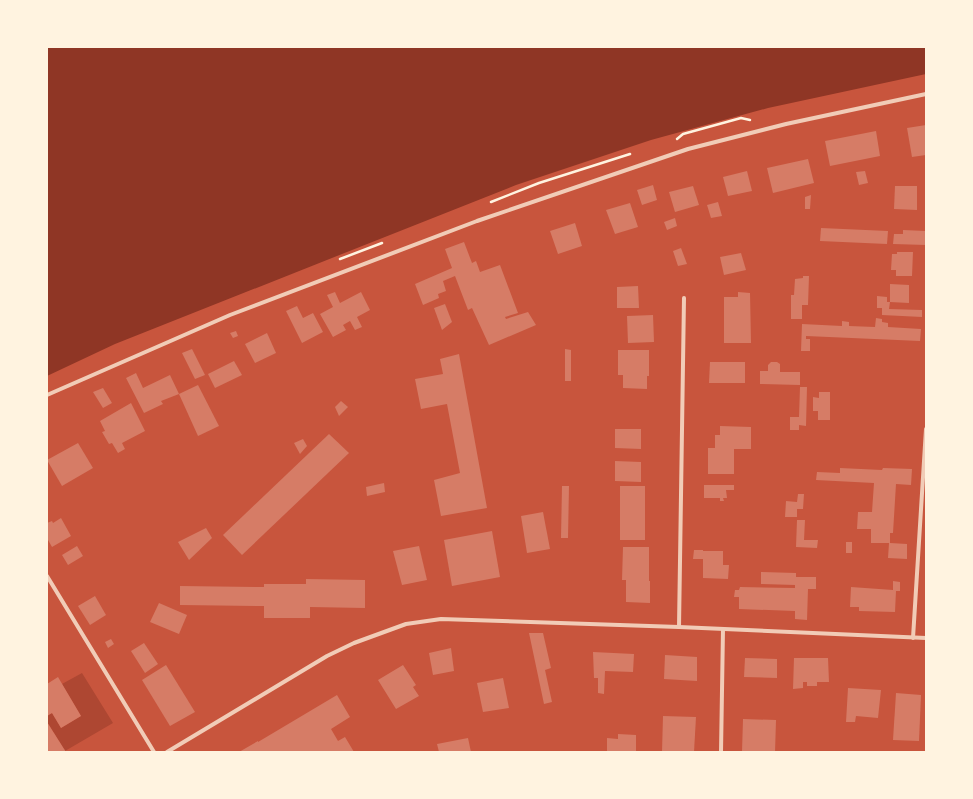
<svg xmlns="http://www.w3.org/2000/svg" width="973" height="799" viewBox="0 0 973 799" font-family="Barlow,sans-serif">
	<rect width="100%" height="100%" fill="#c8553d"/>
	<!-- green -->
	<polygon fill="#ae4732" points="82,673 113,723 65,751 47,722 47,716 52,713 61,728 81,716 62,684"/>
	<!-- water -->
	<polygon fill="#8f3625" points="47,47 926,47 926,74 768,108 651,140 516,185 115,344 47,376"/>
	<!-- building -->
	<g fill="#d67c66">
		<polygon points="926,125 926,155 912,157 907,128"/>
		<polygon points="876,131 880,156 830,166 825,141"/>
		<polygon points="808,159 814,183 773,193 767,168"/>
		<polygon points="747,171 752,191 728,196 723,177"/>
		<polygon points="865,171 868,183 859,185 856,172"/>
		<polygon points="653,185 657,200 642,205 637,190"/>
		<polygon points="693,186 699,205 675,212 669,192"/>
		<polygon points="895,186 917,186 917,210 894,209"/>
		<polygon points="811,195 810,209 805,209 805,197"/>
		<polygon points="718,202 722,216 711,218 707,205"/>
		<polygon points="630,203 638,227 615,234 606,210"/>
		<polygon points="675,218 677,226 667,230 664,222"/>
		<polygon points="575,223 582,246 558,254 550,231"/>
		<polygon points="821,228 888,231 887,244 820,241"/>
		<polygon points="903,230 926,231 926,245 893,244 894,234 903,234"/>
		<polygon points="464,242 472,263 476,261 480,272 500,265 518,313 505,317 506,319 528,312 536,325 489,345 472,308 468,310 455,276 443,281 446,291 438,294 439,298 423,305 415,284 452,268 445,249"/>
		<polygon points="681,248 687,264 678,266 673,251"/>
		<polygon points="897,252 913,252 912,276 896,276 896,270 891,270 892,254 897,254"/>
		<polygon points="741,253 746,270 724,275 720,257"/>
		<polygon points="803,276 809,276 808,305 802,305 802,319 791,319 791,295 794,295 795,279 803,278"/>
		<polygon points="890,284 909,285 909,303 890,302"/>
		<polygon points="638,286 639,308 617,308 617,287"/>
		<polygon points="335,292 340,303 361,292 370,310 357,317 362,327 355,330 350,321 343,325 346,330 333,337 320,314 333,307 327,295"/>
		<polygon points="738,292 750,293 751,343 724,343 724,297 738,297"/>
		<polygon points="877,296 887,297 887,302 890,302 889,309 922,310 922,317 882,315 882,308 877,308"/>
		<polygon points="445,304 452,322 442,330 434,308"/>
		<polygon points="297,306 303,318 313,313 323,332 302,343 286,311"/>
		<polygon points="653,315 654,342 628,343 627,316"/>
		<polygon points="876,318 882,319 882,322 888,323 888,327 921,329 920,341 806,336 806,339 810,339 810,351 801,351 802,324 842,326 842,321 849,322 849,326 875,327"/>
		<polygon points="236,331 238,336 233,338 230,333"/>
		<polygon points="267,333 276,353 255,363 245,344"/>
		<polygon points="192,349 205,375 195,379 182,353"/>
		<polygon points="565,349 571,350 571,381 565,381"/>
		<polygon points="618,350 649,350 649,376 647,376 647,389 623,388 623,375 618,375"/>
		<polygon points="459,354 487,508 441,516 434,480 460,473 447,404 421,409 415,379 443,374 440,359"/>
		<polygon points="234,361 242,375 215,388 208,374"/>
		<polygon points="710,362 745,362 745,383 709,383"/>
		<polygon points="771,362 777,362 780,364 780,372 800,372 800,385 760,384 760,371 768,371 768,365"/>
		<polygon points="136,373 143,388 170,375 179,394 161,401 163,404 144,413 126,378"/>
		<polygon points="198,385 219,426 198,436 179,394"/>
		<polygon points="800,387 807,387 806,426 799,425 799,430 790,430 790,417 799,417"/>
		<polygon points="103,388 112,403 103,408 93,392"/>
		<polygon points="819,392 830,392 830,420 818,420 818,411 813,411 813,397 819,398"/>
		<polygon points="341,401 348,407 339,416 335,407"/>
		<polygon points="131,403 145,431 122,443 125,449 118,453 112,443 109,444 102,432 105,431 100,421"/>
		<polygon points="720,426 751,427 751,449 734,449 734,474 708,474 708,448 715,448 715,435 720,435"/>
		<polygon points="615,429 641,429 641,449 615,448"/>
		<polygon points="329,434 349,453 242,555 223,535"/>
		<polygon points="303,439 307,446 300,454 294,443"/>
		<polygon points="78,443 93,468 62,486 47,460"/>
		<polygon points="615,461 641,462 641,482 615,481"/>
		<polygon points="840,468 882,470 883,468 912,469 911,485 896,484 893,533 890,533 890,543 907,544 907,559 888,558 889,543 871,543 871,529 857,529 858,512 872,512 874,483 816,480 817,472 840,473"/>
		<polygon points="384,483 385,492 367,496 366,487"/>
		<polygon points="704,485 734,485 734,490 726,490 727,498 723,498 724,501 720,501 720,498 704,498"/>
		<polygon points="562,486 569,486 568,538 561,538"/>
		<rect x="620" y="486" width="25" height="54"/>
		<polygon points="798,494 804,494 803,509 797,509 797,517 785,517 786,501 797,502"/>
		<polygon points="543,512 550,549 527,553 521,516"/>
		<polygon points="61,518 71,536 52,547 48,540 47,541 47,523 52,521 53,523"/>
		<polygon points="797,520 805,520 804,540 818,540 817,548 796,547"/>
		<polygon points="206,528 212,538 189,560 178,542"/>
		<polygon points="492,531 500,577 452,586 444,540"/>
		<rect x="846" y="542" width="6" height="11"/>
		<polygon points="77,546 83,556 68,565 62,555"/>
		<polygon points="419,546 427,580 402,585 393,551"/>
		<polygon points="623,547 649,547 649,581 650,581 650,603 626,602 626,580 622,580"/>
		<polygon points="694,550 703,550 703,551 723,551 723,565 729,565 728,579 703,578 703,559 693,559"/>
		<polygon points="761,572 796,573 796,577 816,577 816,589 808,589 807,620 795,619 795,611 739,609 739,597 734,597 735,590 739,590 740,587 795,588 795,585 761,584"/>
		<polygon points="306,579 365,580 365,608 310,607 310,618 264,618 264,606 180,605 180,586 264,587 264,584 306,584"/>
		<polygon points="893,581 900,582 900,591 896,591 895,612 859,611 859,607 850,607 851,587 893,590"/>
		<polygon points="95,596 106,615 90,625 78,606"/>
		<polygon points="159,603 187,615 179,634 150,622"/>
		<polygon points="529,633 543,633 551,668 545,670 552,702 544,704"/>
		<polygon points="111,639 114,644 108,648 105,642"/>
		<polygon points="144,643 158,664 145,673 131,651"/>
		<polygon points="451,648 454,671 433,675 429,653"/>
		<polygon points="593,652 634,654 633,672 605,671 604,694 598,693 598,678 594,678"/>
		<polygon points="665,655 697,657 697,681 664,679"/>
		<polygon points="745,658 777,659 777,678 744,677"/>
		<polygon points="794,658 828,658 829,682 817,682 817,686 807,686 807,682 803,682 803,688 793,689"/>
		<polygon points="166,665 195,712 170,726 142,680"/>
		<polygon points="403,665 416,685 413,687 419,696 396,709 378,680"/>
		<polygon points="58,677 81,716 61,728 52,713 47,716 47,684"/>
		<polygon points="503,678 509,708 483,712 477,683"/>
		<polygon points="848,688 881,690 878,718 856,716 855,722 846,722"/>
		<polygon points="896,693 921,695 919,741 893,740"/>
		<polygon points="337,695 350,717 331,729 338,741 345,737 354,752 239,752 258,741 258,742"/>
		<polygon points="663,716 696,717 694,752 662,752"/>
		<polygon points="743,719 776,720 775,752 742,752"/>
		<polygon points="47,722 66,752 47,752"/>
		<polygon points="618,734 636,735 636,752 607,752 607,738 618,739"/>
		<polygon points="468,738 471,752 439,752 437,744"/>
	</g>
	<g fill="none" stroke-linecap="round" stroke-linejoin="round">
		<!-- path -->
		<g stroke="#fff3e0" stroke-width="2.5">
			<polyline points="677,139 683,134 741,118 750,120"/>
			<polyline points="491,202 539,183 630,154"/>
			<polyline points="340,259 382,243"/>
		</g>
		<!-- minor -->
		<g stroke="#f1ccb7" stroke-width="4">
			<polyline points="47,395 230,315 477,221 688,149 786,124 926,94"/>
			<polyline points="47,576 154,752"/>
			<polyline points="679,627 684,298"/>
			<polyline points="913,638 926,429"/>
			<polyline points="167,752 327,656 354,643 406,624 441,619 679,627 926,638"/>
			<polyline points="721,752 723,629"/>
		</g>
	</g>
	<!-- border -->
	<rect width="973" height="799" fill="none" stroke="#fff3e0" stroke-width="96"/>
</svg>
